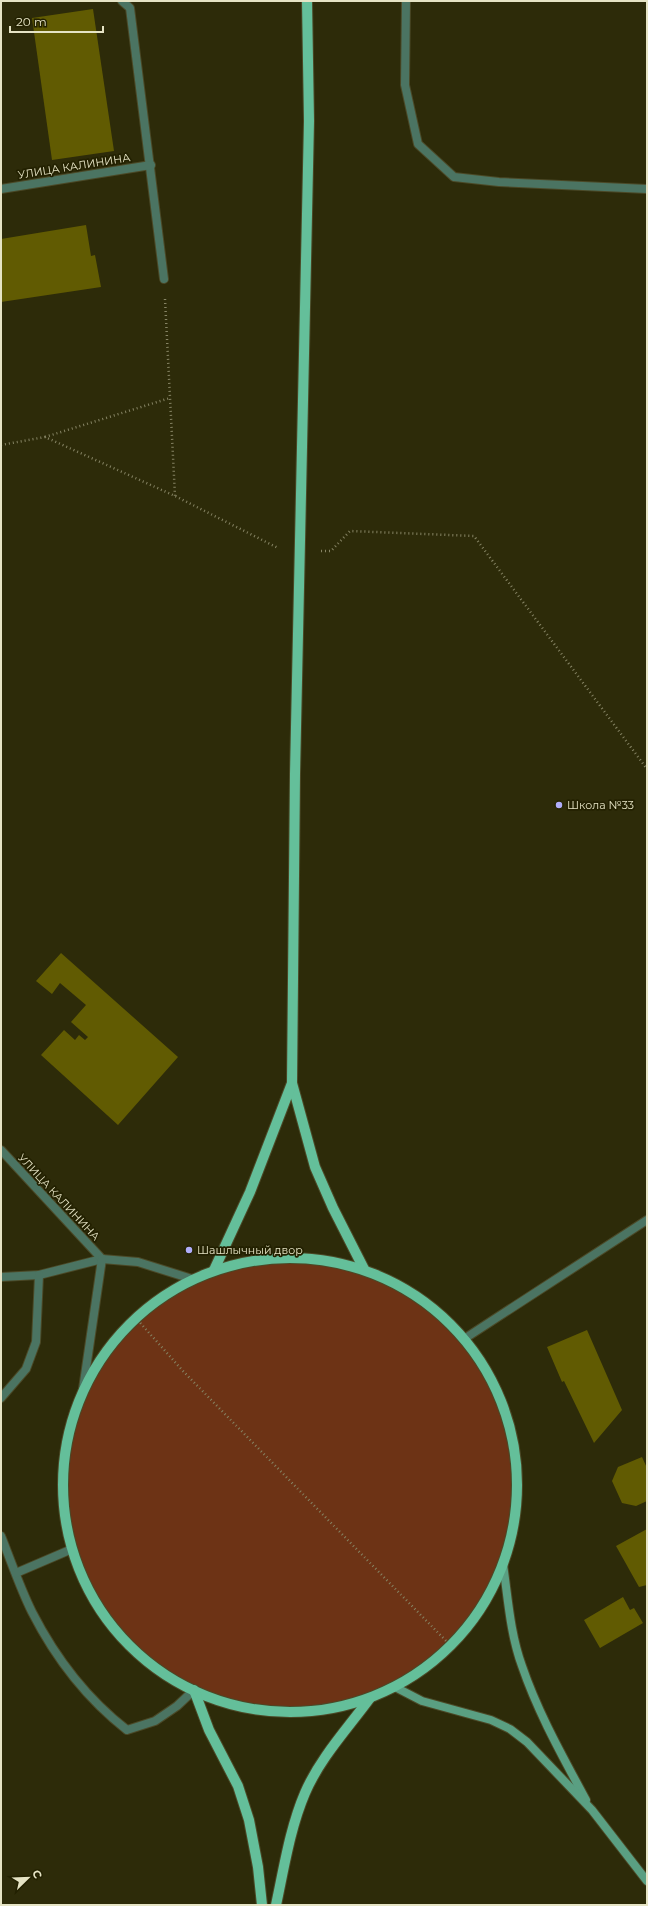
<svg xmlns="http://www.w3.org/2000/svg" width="648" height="1906" viewBox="0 0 648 1906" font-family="Montserrat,sans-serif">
	<rect width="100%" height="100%" fill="#2d2b09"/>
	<!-- green -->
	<circle fill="#6d3315" cx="290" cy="1485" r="227"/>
	<!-- building -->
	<g fill="#615b02">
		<polygon points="93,9 114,151 52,160 32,18"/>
		<polygon points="86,225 91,256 95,255 101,287 1,302 1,239"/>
		<polygon points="61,953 178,1057 118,1125 41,1055 64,1030 75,1040 79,1035 85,1040 88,1037 71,1022 86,1005 60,983 52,994 36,981"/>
		<polygon points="587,1330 622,1410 594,1443 564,1381 562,1382 547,1347"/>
		<polygon points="642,1457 647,1468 647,1501 636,1506 622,1503 612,1481 618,1467"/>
		<polygon points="647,1529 647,1585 639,1587 616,1546"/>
		<polygon points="623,1597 630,1610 634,1608 643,1623 600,1648 584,1620"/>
	</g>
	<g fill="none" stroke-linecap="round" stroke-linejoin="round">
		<!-- service casing -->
		<g stroke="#4b4927" stroke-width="10">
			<g id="service">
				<polyline points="1,1277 39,1275 102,1259"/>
				<polyline points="464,1339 647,1220"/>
				<polyline points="1,1398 26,1369 36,1342 39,1275"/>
				<path d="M1,1536C11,1561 20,1588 32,1612C56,1659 86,1698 127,1730L155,1721L177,1706L194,1690"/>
				<polyline points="16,1573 72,1549"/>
			</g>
		</g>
		<!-- minor casing -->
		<g stroke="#4b4927" stroke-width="10">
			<g id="minor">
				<polyline points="122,1 130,8 164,279"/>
				<polyline points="406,1 405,85 418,144 454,177 499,182 647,189"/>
				<polyline points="1,189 151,165"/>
				<polyline points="1,1150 102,1259"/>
				<polyline points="102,1259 138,1262 192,1279"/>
				<polyline points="83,1389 102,1259"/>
			</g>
		</g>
		<!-- secondary casing -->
		<g stroke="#4b4927" stroke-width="10">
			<g id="secondary">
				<path d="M503,1564C508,1598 510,1633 522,1666C538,1713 563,1757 586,1800"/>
				<polyline points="395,1687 422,1701 491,1720 510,1729 527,1742 592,1810 647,1881"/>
			</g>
		</g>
		<!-- primary casing -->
		<g stroke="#4b4927" stroke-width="12">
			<g id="primary">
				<polyline points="307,1 309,121 295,774 292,1083 315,1167 333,1208 364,1269"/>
				<circle cx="290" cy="1485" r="227"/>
				<polyline points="214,1270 250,1192 292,1083"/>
				<polyline points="194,1690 209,1730 238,1786 249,1820 258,1867 262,1905"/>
				<path d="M276,1905C284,1868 290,1828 305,1793C320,1758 348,1728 370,1698"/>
			</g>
		</g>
		<!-- path -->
		<g stroke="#868464" stroke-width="2.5" stroke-dasharray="1 3" stroke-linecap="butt">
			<polyline points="165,299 175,496"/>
			<polyline points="45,437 170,398"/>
			<polyline points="1,445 45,437 175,496 278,548"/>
			<polyline points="321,551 331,551 350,531 474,536 647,769"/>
			<polyline points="135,1317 182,1370 451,1646"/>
		</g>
		<!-- service -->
		<use href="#service" stroke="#4b7462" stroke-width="8"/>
		<!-- minor -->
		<use href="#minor" stroke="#4b7462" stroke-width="8"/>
		<!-- secondary -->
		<use href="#secondary" stroke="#5a9f82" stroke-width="8"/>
		<!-- primary -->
		<use href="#primary" stroke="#64bf9a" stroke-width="10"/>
	</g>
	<!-- markers -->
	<g fill="#b0aefa" stroke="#232101" stroke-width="1.5">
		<circle cx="559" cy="805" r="4"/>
		<circle cx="189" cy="1250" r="4"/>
	</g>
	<g text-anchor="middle" stroke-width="3.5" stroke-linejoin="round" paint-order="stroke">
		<!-- street labels -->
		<g font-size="11" fill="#e6e4c5" stroke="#232101">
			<text transform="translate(74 166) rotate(-9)" y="4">УЛИЦА КАЛИНИНА</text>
			<text transform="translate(59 1197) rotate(47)" y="4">УЛИЦА КАЛИНИНА</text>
		</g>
		<!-- poi labels -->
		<g font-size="11" fill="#e6e4c5" stroke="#232101" text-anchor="start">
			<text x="567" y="809">Школа №33</text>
			<text x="197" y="1254">Шашлычный двор</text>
		</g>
	</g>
	<!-- border -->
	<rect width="648" height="1906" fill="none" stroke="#e6e4c5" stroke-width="4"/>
	<!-- north arrow -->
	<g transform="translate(28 1878) rotate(67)" stroke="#232101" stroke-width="3" paint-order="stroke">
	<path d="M0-3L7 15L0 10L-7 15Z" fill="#e6e4c5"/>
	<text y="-6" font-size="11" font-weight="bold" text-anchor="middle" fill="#e6e4c5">С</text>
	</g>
	<!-- scale -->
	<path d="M10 26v6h93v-6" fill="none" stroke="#e6e4c5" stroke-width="2"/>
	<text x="16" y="26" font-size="12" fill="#e6e4c5" stroke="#232101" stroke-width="3" paint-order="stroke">20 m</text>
</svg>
